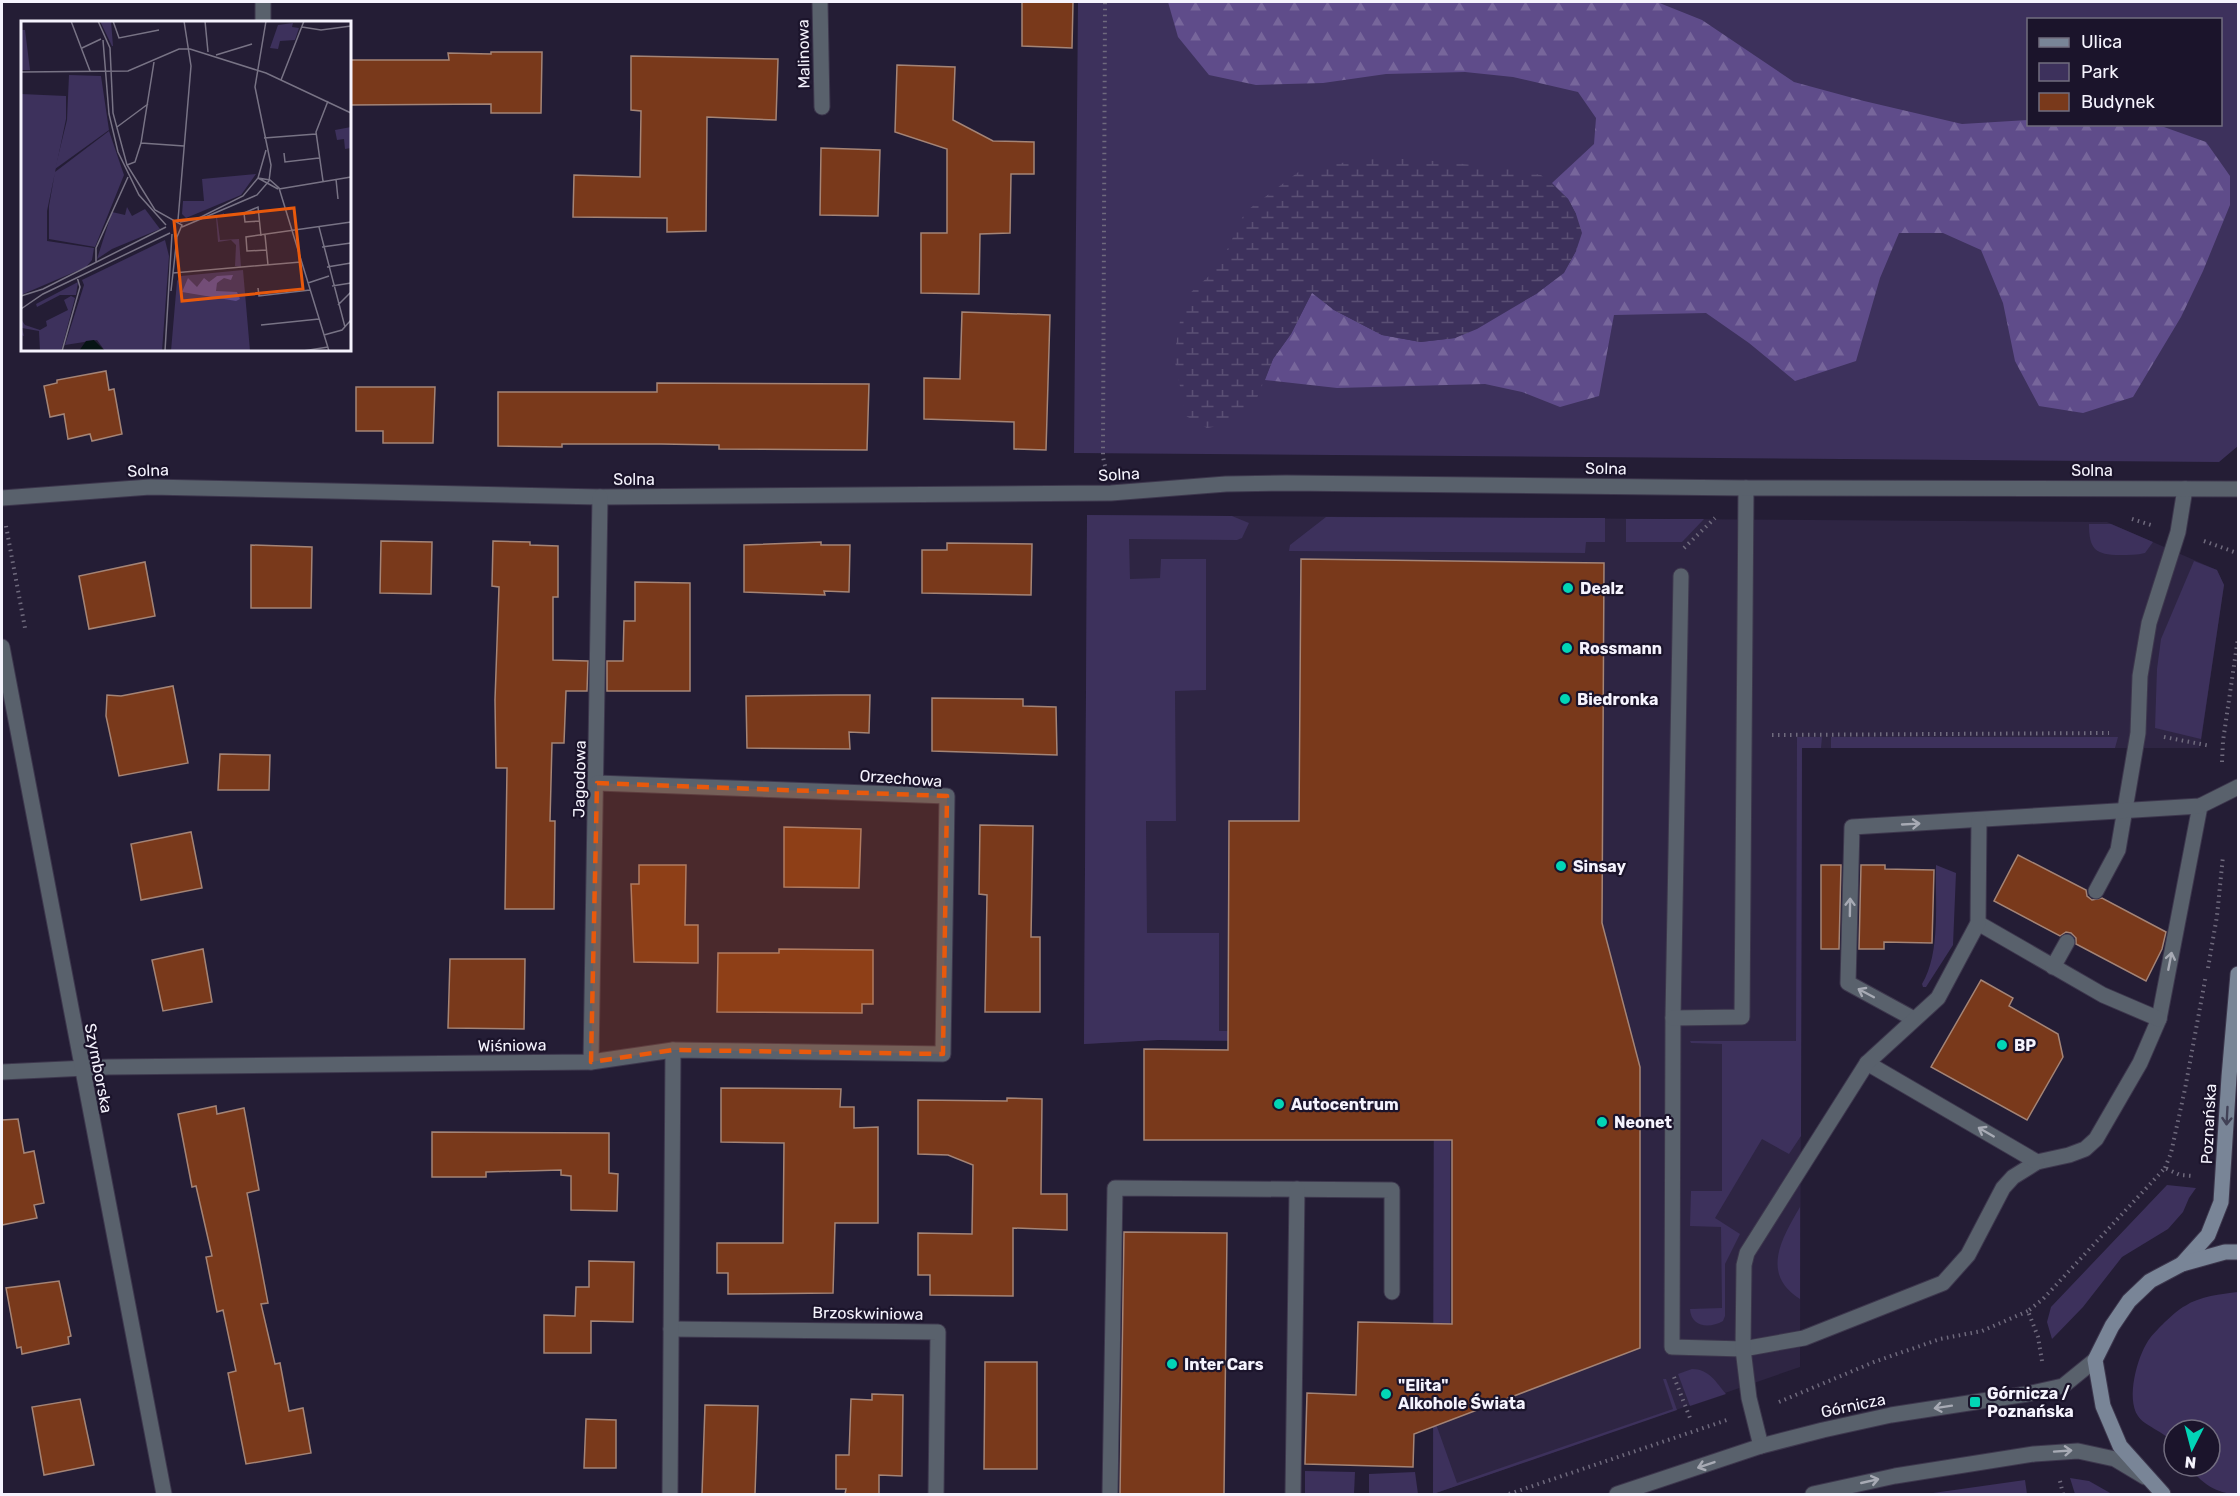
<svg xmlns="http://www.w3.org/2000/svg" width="2240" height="1496" viewBox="0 0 2240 1496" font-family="Rubik,sans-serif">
	<defs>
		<pattern id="forest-firs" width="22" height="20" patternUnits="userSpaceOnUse" patternTransform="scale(1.5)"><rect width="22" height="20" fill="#5f4c8a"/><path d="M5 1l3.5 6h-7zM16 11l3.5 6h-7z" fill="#77669b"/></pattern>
		<pattern id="wetland-marsh" width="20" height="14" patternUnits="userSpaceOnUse" patternTransform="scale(1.5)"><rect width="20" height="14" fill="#3d315c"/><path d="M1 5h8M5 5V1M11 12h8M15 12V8" fill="none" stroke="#5a4f74"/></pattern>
	</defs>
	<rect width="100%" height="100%" fill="#241d35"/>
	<!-- built -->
	<polygon fill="#2e2543" points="1087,515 2107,522 2217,570 2224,585 2200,748 1802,748 1800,1367 1433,1494 1434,1043 1158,1040 1084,1044"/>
	<!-- green -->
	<g fill="#3d315c" fill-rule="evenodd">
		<path d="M1078,2H2238V446L2219,462L1074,453ZM2028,20H2220V124H2028Z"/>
		<polygon points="1087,515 1232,516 1249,523 1242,538 1237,540 1129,539 1130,579 1160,578 1161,559 1206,559 1206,690 1175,691 1176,821 1146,821 1147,933 1219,933 1219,1031 1468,1032 1450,1055 1450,1407 1436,1424 1457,1483 1673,1409 1663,1379 1666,1379 1677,1410 1433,1494 1434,1043 1158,1040 1084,1044"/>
		<polygon points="1326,517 1605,518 1605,542 1586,542 1585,553 1289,551 1290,545"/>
		<polygon points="1626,519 1704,519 1682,542 1626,542"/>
		<path d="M2089,524H2111L2153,542L2145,553C2137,555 2129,555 2120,555C2095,555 2089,549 2089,524Z"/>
		<polygon points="2194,561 2217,570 2224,585 2201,739 2155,728 2157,669 2161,639"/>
		<path d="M1797,737H1822L1821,748H1802L1801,1136L1789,1154L1762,1139L1715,1218L1740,1234L1725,1264V1316L1723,1321C1709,1329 1691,1327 1690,1309L1722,1308L1721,1227L1690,1226L1691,1191H1722V1044L1691,1043L1690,1041H1796Z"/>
		<polygon points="1831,737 2118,737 2115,748 1831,748"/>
		<path d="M1936,865L1956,873L1953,945L1926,987H1923L1922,984C1941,953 1935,901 1936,865Z"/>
		<polygon points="2167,1185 2196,1188 2189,1198 2183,1212 2168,1229 2122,1257 2083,1307 2052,1339 2047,1322 2051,1307"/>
		<path d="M1800,1207V1299C1760,1274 1782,1238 1800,1207Z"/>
		<path d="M2238,1292V1494C2219,1495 2200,1483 2189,1466H2210V1430H2174V1444C2164,1431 2144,1426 2138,1416C2126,1398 2137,1358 2148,1341C2154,1332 2175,1311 2185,1306C2200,1296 2221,1294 2238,1292Z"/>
		<path d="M1692,1369C1709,1369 1716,1382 1726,1394L1690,1406L1678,1374Z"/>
		<polygon points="1305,1471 1355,1472 1354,1494 1305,1494"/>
		<polygon points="1415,1472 1418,1494 1369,1494 1369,1474"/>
		<polygon points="2070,1478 2089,1481 2112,1494 2075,1494"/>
		<polygon points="2025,1480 2027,1494 1926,1494"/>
	</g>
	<!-- forest -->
	<polygon fill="url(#forest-firs)" points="1168,2 1657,2 1702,20 1794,82 1864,101 1962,124 2028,120 2028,124 2143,124 2164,127 2206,142 2230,176 2230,205 2203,271 2181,317 2133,397 2083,413 2039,406 2015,361 2003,303 1981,250 1943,233 1899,233 1880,278 1856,361 1795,381 1749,343 1706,313 1614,315 1599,396 1560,407 1522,392 1485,384 1337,388 1265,380 1273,359 1291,334 1312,292 1334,310 1382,335 1421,342 1455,338 1536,294 1564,273 1576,251 1576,214 1568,199 1552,183 1594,144 1596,118 1578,92 1513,77 1465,72 1386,74 1323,83 1256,85 1209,75 1178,37"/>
	<!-- wetland -->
	<polygon fill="url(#wetland-marsh)" points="1393,157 1504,168 1541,175 1568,199 1576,214 1582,233 1576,251 1564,272 1536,294 1477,329 1455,338 1420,342 1382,335 1334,310 1312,293 1291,334 1273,359 1257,398 1245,416 1229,424 1207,428 1186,416 1174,357 1181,315 1189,294 1209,276 1226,252 1245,212 1301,170 1332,164"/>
	<!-- building -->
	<g fill="#79391b" stroke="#a48476" stroke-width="1.5">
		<polygon points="1022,2 1073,2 1072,48 1022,46"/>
		<polygon points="491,52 542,52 541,113 491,113 491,104 350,105 350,60 449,60 448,53 491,54"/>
		<polygon points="631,56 778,59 776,120 707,117 706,231 667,232 667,218 573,217 574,175 640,177 641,111 631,110"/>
		<polygon points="897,65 955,67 953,120 993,141 1034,142 1034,174 1011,174 1010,233 980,234 979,294 921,293 921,233 947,233 947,149 895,132"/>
		<polygon points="821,148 880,150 878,216 820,215"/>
		<polygon points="962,312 1050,315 1046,450 1014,449 1014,422 924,419 924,378 960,379"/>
		<polygon points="106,371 109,390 114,389 122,434 92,441 90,434 68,439 64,414 50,417 44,386 57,383 57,380"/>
		<polygon points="657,383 869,384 867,450 719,449 719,445 661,444 562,444 562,447 498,446 498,392 657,392"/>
		<polygon points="356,387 435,387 433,443 383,443 383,431 356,431"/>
		<polygon points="381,541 432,542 431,594 380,593"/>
		<polygon points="493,541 530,542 530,545 558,546 558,597 553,597 553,660 588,661 587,691 566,691 564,743 552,743 550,821 555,821 554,909 505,909 507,768 496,768 495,700 499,587 492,586"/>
		<polygon points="821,542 821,545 850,545 849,592 824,591 825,595 744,592 744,545"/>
		<polygon points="947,543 1032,544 1031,595 922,593 922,550 947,550"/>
		<polygon points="251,545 312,547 311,608 251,608"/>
		<polygon points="1301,559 1604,563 1602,923 1640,1067 1640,1348 1414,1434 1413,1467 1305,1464 1307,1393 1356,1395 1358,1322 1452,1324 1452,1140 1144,1140 1144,1049 1228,1050 1229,821 1299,821"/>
		<polygon points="145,562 155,616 89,629 79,576"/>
		<polygon points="635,582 690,583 690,691 607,691 607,661 623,661 624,621 635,621"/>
		<polygon points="173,686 188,763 119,776 106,716 107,695 121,696"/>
		<polygon points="837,695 870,695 869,733 849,732 850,749 747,748 746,696"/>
		<polygon points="932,698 1023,699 1023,706 1056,707 1057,755 932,751"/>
		<polygon points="220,754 270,755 269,790 218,790"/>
		<polygon points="980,825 1033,826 1031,937 1040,937 1040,1012 985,1012 987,895 979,894"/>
		<polygon points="784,827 861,829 859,888 784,887"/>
		<polygon points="191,832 202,888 141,900 131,844"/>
		<polygon points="2018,855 2086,890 2087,896 2092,900 2102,898 2166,932 2162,949 2146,981 2076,944 2076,938 2071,933 2066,932 2060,936 1994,901"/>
		<polygon points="639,865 686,865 685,925 698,925 698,963 634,962 631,884 639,884"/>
		<polygon points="1821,865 1841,865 1839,949 1821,949"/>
		<polygon points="1861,865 1885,865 1885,869 1934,870 1932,943 1884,942 1884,949 1859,949"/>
		<polygon points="203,949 212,1002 163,1011 152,960"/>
		<polygon points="779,949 873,950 873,1004 862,1004 862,1013 717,1012 718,953 779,953"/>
		<polygon points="450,959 525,959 524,1029 448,1028"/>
		<polygon points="1981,980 2013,998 2009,1006 2058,1034 2063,1057 2027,1120 1931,1067"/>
		<polygon points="721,1088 841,1089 840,1107 854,1107 854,1128 878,1127 878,1223 835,1223 833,1293 728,1294 728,1273 717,1273 717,1243 783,1243 784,1143 721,1142"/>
		<polygon points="1007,1098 1042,1099 1041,1194 1067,1194 1067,1230 1013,1228 1013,1296 930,1295 930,1275 918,1275 918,1233 972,1234 973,1165 948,1155 918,1154 918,1100 1007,1101"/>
		<polygon points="216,1106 217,1114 244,1108 259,1190 247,1193 268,1303 261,1304 275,1364 280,1363 289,1411 303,1408 311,1453 246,1464 228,1373 236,1371 223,1310 217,1312 206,1257 212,1256 196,1186 192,1187 178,1114"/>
		<polygon points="18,1119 24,1153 34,1151 44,1203 34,1205 37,1218 2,1225 2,1120"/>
		<polygon points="432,1132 609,1133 609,1173 618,1174 617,1211 571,1210 571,1176 561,1175 561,1170 486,1172 486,1177 432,1177"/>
		<polygon points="1124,1232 1227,1233 1224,1494 1120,1494"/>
		<polygon points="589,1261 634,1262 633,1322 591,1321 591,1353 544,1353 544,1315 575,1316 576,1287 589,1287"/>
		<polygon points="59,1281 71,1336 68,1337 69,1344 22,1354 21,1347 17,1348 6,1288"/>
		<polygon points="985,1362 1037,1362 1037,1469 984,1469"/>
		<polygon points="872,1394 903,1395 902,1476 879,1475 879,1494 845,1494 846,1489 836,1489 836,1455 849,1455 851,1399 872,1400"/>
		<polygon points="80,1399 94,1465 44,1475 32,1407"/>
		<polygon points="705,1405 758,1406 755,1494 702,1494"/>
		<polygon points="586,1419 616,1420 616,1468 584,1468"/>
	</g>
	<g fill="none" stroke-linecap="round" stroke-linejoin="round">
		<!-- service casing -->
		<g stroke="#3d374d" stroke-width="17">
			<g id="service">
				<polyline points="263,22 263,2"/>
				<polyline points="1681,576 1673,1018 1672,1347 1743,1349 1804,1338 1943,1283 1968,1255 2003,1188 2013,1177 2037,1162 2069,1155 2085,1149 2096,1139 2140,1063 2159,1019 2200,806"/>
				<polyline points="2096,891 2118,850 2138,733 2140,676 2149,623 2178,532 2185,489"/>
				<polyline points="1978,923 2103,995 2159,1019"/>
				<polyline points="2053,967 2067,942"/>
				<polyline points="1673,1018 1742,1017 1746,488"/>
				<polyline points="1914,1019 1848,983 1852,827 2200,806 2238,787"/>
				<polyline points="1867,1063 2037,1162"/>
				<polyline points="1761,1446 1749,1398 1743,1349 1744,1265 1747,1253 1867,1063 1938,998 1978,923 1979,820"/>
				<polyline points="1110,1494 1115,1188 1392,1190 1392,1292"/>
				<polyline points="1293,1494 1297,1189"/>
			</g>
		</g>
		<!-- minor casing -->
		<g stroke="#3d374d" stroke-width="17">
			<g id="minor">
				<polyline points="820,2 822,107"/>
				<polyline points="2,498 150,487 600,497 1111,493 1226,484 1286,483 1746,488 2238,489"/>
				<polyline points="591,1062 600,497"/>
				<polyline points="2,1072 108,1067 591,1062 673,1050 943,1054 947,796 597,783"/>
				<polyline points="671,1329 938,1332 936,1494"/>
				<polyline points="670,1494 673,1050"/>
			</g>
		</g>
		<!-- tertiary casing -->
		<g stroke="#3d374d" stroke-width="17">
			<g id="tertiary">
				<polyline points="2,647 164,1494"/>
				<polyline points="1617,1494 1761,1446 1823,1430 1891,1415 2027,1394 2063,1386 2095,1360"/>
				<polyline points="1813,1494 1895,1476 2034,1454 2078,1451 2115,1459 2145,1477"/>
			</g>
		</g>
		<!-- secondary casing -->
		<g stroke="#3d374d" stroke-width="17">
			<g id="secondary">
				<polyline points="2182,1264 2208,1235 2221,1202 2229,1077 2238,974"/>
				<polyline points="2163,1494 2120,1446 2103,1406 2095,1360 2112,1326 2129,1301 2150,1281 2182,1264 2225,1252 2238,1252"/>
			</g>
		</g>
		<!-- path -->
		<g stroke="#6f6a7d" stroke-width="4" stroke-dasharray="1.5 4.5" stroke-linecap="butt">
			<polyline points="1105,466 1103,457 1105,2"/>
			<polyline points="2132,519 2151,525"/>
			<polyline points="6,526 25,628"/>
			<polyline points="2204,541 2237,553"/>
			<polyline points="1684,548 1715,518"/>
			<polyline points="1772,735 2109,733"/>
			<polyline points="2164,737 2211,746"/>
			<polyline points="2222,762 2223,741 2238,638"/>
			<polyline points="2208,968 2217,916 2223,856"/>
			<polyline points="2165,1168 2171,1153 2185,1089 2206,975"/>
			<polyline points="2042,1361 2038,1337 2028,1311 2043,1299 2165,1168 2180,1175 2193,1176"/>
			<polyline points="1674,1377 1690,1418"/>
			<polyline points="1779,1402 1874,1362 1940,1339 1982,1331 2028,1311"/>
			<polyline points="2060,1481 2063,1494"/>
			<polyline points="1509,1494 1727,1420"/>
		</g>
		<!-- service -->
		<use href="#service" stroke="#59616c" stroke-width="15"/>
		<!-- minor -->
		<use href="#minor" stroke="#59616c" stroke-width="15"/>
		<!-- tertiary -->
		<use href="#tertiary" stroke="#59616c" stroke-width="15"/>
		<!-- secondary -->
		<use href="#secondary" stroke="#798597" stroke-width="15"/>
	</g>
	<!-- one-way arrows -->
	<defs><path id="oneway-shaft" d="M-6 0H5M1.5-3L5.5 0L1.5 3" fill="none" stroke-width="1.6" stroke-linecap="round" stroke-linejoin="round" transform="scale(1.5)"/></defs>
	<g stroke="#a7aab4">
		<use href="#oneway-shaft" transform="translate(1911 824) rotate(-3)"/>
		<use href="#oneway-shaft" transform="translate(1850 907) rotate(-89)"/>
		<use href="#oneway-shaft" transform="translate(2170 961) rotate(-79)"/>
		<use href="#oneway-shaft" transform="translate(1866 993) rotate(-152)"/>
		<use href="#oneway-shaft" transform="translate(1986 1132) rotate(-150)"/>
		<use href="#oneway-shaft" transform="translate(1943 1407) rotate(171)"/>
		<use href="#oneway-shaft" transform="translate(2063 1451) rotate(-4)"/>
		<use href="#oneway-shaft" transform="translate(1706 1465) rotate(161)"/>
		<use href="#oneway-shaft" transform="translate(1870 1481) rotate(-13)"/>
	</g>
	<use stroke="#414156" href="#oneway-shaft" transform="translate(2227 1116) rotate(93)"/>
	<!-- marked area -->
	<path fill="#e8590c" fill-opacity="0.2" stroke="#e8590c" stroke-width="4.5" stroke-dasharray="12 8" stroke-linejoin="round" d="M597,783L947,796L943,1054L673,1050L591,1062Z"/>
	<!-- markers -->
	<g fill="#02d5b6" stroke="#1b142b" stroke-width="2">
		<circle cx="1568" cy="588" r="6"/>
		<circle cx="1567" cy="648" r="6"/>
		<circle cx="1565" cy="699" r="6"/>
		<circle cx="1561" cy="866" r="6"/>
		<circle cx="2002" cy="1045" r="6"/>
		<circle cx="1279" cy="1104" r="6"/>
		<circle cx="1602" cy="1122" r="6"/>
		<circle cx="1172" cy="1364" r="6"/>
		<circle cx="1386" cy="1394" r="6"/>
		<rect x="1969" y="1396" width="12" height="12" rx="3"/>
	</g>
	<g text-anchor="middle" stroke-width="4.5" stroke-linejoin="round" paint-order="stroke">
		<!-- street labels -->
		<g font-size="16" fill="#f5f3fd" stroke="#1b142b">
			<text transform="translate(803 54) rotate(-91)" y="6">Malinowa</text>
			<text transform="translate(1606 468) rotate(1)" y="6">Solna</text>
			<text transform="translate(148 470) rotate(-2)" y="6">Solna</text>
			<text x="2092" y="476">Solna</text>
			<text transform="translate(1119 474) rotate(-3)" y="6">Solna</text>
			<text x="634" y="485">Solna</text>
			<text transform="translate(901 778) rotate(4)" y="6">Orzechowa</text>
			<text transform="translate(579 779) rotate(-89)" y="6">Jagodowa</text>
			<text transform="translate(512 1045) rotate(-1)" y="6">Wiśniowa</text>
			<text transform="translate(99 1068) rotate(79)" y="6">Szymborska</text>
			<text transform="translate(2208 1124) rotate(-87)" y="6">Poznańska</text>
			<text transform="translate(868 1313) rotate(1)" y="6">Brzoskwiniowa</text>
			<text transform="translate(1853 1405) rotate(-12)" y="6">Górnicza</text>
		</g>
		<!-- poi labels -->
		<g font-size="16" font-weight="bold" fill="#f5f3fd" stroke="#1b142b" text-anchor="start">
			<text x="1580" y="594">Dealz</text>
			<text x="1579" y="654">Rossmann</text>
			<text x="1577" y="705">Biedronka</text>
			<text x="1573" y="872">Sinsay</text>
			<text x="2014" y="1051">BP</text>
			<text x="1291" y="1110">Autocentrum</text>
			<text x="1614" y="1128">Neonet</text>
			<text x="1184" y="1370">Inter Cars</text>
			<text x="1398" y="1391">"Elita"<tspan x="1398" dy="18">Alkohole Świata</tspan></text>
			<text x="1987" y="1399">Górnicza /<tspan x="1987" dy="18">Poznańska</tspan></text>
		</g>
	</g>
	<!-- overview -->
	<g transform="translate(21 21)">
		<rect width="330" height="330" fill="#241d35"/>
		<path d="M79,0H90L92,25H91ZM272,2L271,6L278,7L274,19L259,20L257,28L249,27L257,4ZM0,73L45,75V98L26,190V220L73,227L71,239L65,246L0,274ZM330,106V127L324,128L323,118L316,119L314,109ZM88,110L103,154L74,226L28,218V185L34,151ZM106,186L111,195L124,188L139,208L91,228L76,238L91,191L104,194ZM203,192V196H196L199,219L218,218L220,246L214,245L215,224L210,219L197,221L195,196L181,203ZM144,219L148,235L141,330H84L76,319L44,324L63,264L61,259ZM222,249L229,330H150L156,260L160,255ZM57,261L55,274H39L16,286L15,283ZM50,275L54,277L40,330H19L18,310L1,307L3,315L0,314V298L4,304L19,309L26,305L25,300L47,289L43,279Z" fill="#3d315c"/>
		<path d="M212,254L210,259L203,257L196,262L195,270L216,271L219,278L215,280L161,271L167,257L176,266L183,257L188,261L196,255Z" fill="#5f4c8a"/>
		<path d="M0,9H4L9,49H0ZM48,54L80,55L88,109L34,148L46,99ZM235,153L220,174L165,197L161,193L162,180H183L181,158Z" fill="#3d315c"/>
		<path d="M73,319L84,330H58L65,320Z" fill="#061414"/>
		<path fill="none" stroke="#787385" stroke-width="1.5" d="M50,0L69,50M77,0L89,27L92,92L106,144L134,189L161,204L156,216L150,270M92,0L98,17L138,9M184,0L187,31M281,6L300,9L330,5M82,19L88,93L97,131L118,174L145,204M61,27L80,18M195,34L231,23M0,51L107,50L158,28H169L245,52L330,92M260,59L283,0M96,106L127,83M243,117L295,113M120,122L163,125M263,132L264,141L298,137M106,144L114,141L120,122L133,41M237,157L249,159L258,167L308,330M237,157L257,168M315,158L317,178M302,160L295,111L307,80M258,168L330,156M157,199L170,45L163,0M238,200L224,201L223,192L237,186L240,215M159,201L176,198L222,175L237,157L245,129M161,206L236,174L248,160L250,144L234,66L245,0M298,206L324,306M244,214L247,244M301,226L330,222M245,229L226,230L225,216L330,201M75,242V227L107,156M306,246L330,242M152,252L280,241M287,262L308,255M311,265L330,262M237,267L238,275L289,269M0,275L22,268L145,206M317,284L330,271M0,288L22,273L149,212M240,304L298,298M303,314L321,309L330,299M41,330L59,266L56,256M144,330L151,213M282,330L307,326"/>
		<path fill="#e8590c" fill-opacity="0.15" stroke="#e8590c" stroke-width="3" d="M273,187L282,268L161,280L153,200Z"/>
		<rect width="330" height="330" fill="none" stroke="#f5f3fd" stroke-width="3"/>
	</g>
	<!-- border -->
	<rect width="2240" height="1496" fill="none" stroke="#f5f3fd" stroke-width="6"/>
	<!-- legend -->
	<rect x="2027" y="18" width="195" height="108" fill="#1b142b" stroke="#726d7f" stroke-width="1.5"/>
	<rect x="2039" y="38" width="30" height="9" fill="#798597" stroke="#726d7f" stroke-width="1.5"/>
	<text x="2081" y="48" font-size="18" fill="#f5f3fd">Ulica</text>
	<rect x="2039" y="63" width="30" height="18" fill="#3d315c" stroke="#726d7f" stroke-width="1.5"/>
	<text x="2081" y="78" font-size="18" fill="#f5f3fd">Park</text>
	<rect x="2039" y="93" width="30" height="18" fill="#79391b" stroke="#726d7f" stroke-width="1.5"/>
	<text x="2081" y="108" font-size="18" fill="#f5f3fd">Budynek</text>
	<!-- north arrow -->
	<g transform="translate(2192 1448) rotate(186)"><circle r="28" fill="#1b142b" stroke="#726d7f" stroke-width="1.5"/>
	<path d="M0-4.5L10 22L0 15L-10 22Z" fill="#02d5b6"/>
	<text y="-9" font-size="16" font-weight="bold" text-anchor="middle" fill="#f5f3fd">N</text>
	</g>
</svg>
